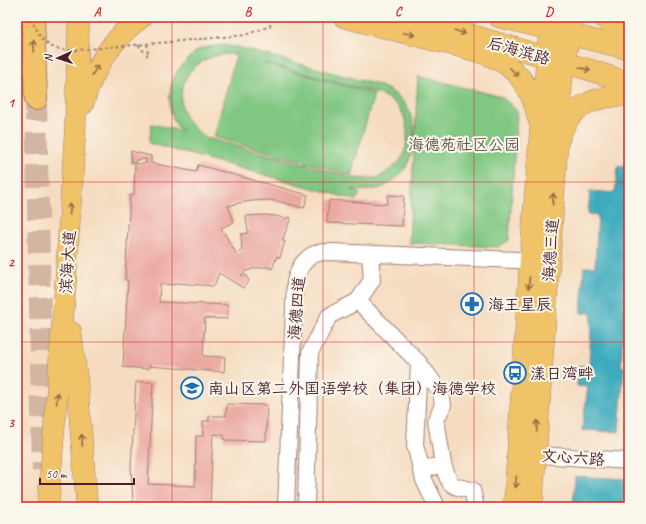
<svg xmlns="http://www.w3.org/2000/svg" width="646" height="524" viewBox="0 0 646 524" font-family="Caveat,'LXGW WenKai TC',sans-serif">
	<rect width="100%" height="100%" fill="#fbf7ec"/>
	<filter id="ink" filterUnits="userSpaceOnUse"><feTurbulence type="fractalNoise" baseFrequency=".025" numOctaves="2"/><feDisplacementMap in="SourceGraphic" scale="8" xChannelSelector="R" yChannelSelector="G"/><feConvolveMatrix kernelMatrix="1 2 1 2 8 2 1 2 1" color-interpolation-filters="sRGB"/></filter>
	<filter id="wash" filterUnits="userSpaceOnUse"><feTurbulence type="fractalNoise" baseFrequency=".012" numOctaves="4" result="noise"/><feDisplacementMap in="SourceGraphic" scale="16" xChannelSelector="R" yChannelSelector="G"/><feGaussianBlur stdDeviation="0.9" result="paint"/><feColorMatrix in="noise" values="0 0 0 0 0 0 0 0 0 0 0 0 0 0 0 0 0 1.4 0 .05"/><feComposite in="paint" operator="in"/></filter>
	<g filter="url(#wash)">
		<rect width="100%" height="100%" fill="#f5dcc0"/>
		<!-- green -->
		<g fill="#80c782" stroke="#657356" fill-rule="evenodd">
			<path d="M222,45L237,47L378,85C389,89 400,96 407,107C417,124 415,150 406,167C401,175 392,183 383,187C373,191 363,190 352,190L360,193L356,200L149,143L152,124L181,131C179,128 176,125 174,121C165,98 170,75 188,59C192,55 196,51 200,49C207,47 215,46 222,45ZM232,54L236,55L214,137L351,175L374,94L264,63L377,93C387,97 398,104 403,114C409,128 409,150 399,162C395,166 391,169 387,172C384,174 382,176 379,177C371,179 363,179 354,178L207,138C201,134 195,130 190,124C176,108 179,78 197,65C207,57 219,54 232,54Z"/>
			<polygon points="418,76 502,97 517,111 509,240 498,247 409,243"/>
		</g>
		<!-- water -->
		<g fill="#3eabbd" stroke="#446574">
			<polygon points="618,165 629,167 629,235 621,367 624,367 619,432 582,430 588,387 577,386 578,366 589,366 592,313 581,313 584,267 595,267 598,215 588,214 590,191 615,193"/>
			<polygon points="575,476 625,479 623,507 573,507"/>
		</g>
		<g id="blocks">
			<!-- building -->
			<g fill="#eba8a1">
				<polygon points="131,151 151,156 151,163 196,172 198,165 308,195 304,208 281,202 269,200 252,201 239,203 228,206 234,222 221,228 236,253 242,251 241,234 248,233 246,216 265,215 276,216 286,219 287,217 291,218 282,241 285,241 280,258 277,256 272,269 267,267 256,268 246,271 241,275 243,276 245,274 249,281 243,288 219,273 214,286 175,283 175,285 160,284 159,302 228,305 227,319 205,318 203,356 225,357 224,372 149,366 149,369 123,367 128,280 125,280 130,195 134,195 135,164 146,163 146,159 136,160 136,162 131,163"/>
				<polygon points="388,195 404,196 402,226 327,223 329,200 387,204"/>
				<polygon points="136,382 153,382 148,484 195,486 196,436 203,436 203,421 209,421 209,416 226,416 227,404 267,405 266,441 224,440 224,435 213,434 210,506 133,502 131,466"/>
			</g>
		</g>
	</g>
	<g filter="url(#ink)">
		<use href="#blocks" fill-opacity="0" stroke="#a07e76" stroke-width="1"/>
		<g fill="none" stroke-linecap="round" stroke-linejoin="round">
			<!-- highway-tunnel -->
			<polyline stroke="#d3b6a2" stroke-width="22" stroke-dasharray="22 11" stroke-linecap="butt" points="36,99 43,470"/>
			<!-- minor casing -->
			<g stroke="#a07e76" stroke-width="18">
				<g id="minor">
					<polyline points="370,254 372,280 358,301 419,363 415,445 424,480 437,507"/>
					<polyline points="419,363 441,393 443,405 436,420 443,464 421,471"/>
					<polyline points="525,454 629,461"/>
					<path d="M443,464C450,486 449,486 472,490L476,507"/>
					<path d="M286,507L295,282C298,269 304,257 318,253C322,252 327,252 331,252L541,261"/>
					<polyline points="306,507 310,353 329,316 358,301"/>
				</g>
			</g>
			<!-- major casing -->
			<g stroke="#a07e76" stroke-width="22">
				<g id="major">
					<path d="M344,17C375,25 406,33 437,41C458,46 492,53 508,66C525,79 534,98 538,118"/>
					<polyline points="410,17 590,70 629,83"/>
					<polyline points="499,17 629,49"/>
					<polyline points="603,17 615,28 629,37"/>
					<path d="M83,104C93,68 111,39 142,17"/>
					<path d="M560,136C571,103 598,96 629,95"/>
					<polyline points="71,332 77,382 87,507"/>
					<polyline points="48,507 65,290 75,134 79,17"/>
					<path d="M514,507C525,344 534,180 551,17"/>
					<polyline points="532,507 562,79 564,63 573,17"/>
				</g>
			</g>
			<!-- highway casing -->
			<g stroke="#a07e76" stroke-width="24">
				<polyline id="highway" points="33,17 36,99"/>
			</g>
			<!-- path -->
			<g stroke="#a07e76" stroke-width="2" stroke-dasharray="3 3" stroke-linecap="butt">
				<polyline points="169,42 245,35 270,26 272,17"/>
				<polyline points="147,44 148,55"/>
				<polyline points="138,45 148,56"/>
			</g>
			<!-- minor -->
			<use href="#minor" stroke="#fff" stroke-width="16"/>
			<!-- major -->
			<use href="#major" stroke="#f0c369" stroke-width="21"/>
			<!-- highway -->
			<use href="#highway" stroke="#f0c369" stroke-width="22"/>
			<!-- path-bridge -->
			<path stroke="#a07e76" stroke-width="2" stroke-dasharray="3 3" stroke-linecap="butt" d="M31,17C40,41 49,52 77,50L169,42"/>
		</g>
		<!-- one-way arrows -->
		<defs><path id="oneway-shaft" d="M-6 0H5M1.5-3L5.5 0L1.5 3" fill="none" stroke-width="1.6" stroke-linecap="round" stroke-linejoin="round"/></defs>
		<g stroke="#956947">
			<use href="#oneway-shaft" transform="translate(460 32) rotate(17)"/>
			<use href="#oneway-shaft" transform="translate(409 34) rotate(14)"/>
			<use href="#oneway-shaft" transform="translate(34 46) rotate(-92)"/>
			<use href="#oneway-shaft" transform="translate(585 69) rotate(16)"/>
			<use href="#oneway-shaft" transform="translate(95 70) rotate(-62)"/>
			<use href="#oneway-shaft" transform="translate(514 72) rotate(45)"/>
			<use href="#oneway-shaft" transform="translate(553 199) rotate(-86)"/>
			<use href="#oneway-shaft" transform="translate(70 209) rotate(-86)"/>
			<use href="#oneway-shaft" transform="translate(529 283) rotate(94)"/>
			<use href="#oneway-shaft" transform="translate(57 398) rotate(-86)"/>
			<use href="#oneway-shaft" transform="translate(537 426) rotate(-86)"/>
			<use href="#oneway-shaft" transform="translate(82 440) rotate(-94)"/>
			<use href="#oneway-shaft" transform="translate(516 482) rotate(94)"/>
		</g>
	</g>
	<!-- grid -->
	<path fill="none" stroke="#d62828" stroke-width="1" stroke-opacity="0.55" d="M172,17V507M323,17V507M474,17V507M17,182H629M17,342H629"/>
	<!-- icons -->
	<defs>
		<g id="pharmacy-ring" transform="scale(1.15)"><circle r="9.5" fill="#fbf7ec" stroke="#1f6fb2" stroke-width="1.5"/><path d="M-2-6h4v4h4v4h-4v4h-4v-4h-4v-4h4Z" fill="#1f6fb2"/></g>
		<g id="bus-ring" transform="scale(1.15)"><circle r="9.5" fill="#fbf7ec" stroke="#1f6fb2" stroke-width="1.5"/><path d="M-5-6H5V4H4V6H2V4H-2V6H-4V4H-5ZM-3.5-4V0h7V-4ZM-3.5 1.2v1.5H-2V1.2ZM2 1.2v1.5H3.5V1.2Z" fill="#1f6fb2"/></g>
		<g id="school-ring" transform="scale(1.15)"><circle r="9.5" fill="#fbf7ec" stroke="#1f6fb2" stroke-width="1.5"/><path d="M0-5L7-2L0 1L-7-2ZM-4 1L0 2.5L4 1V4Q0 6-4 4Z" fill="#1f6fb2"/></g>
	</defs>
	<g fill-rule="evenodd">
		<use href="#pharmacy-ring" x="472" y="304"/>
		<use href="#bus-ring" x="515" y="373"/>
		<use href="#school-ring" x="192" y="388"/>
	</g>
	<g text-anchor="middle" stroke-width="4" stroke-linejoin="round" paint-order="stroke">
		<!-- street labels -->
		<g font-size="16" fill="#4a1f2b" stroke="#fbf7ec">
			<text transform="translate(519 50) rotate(16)" y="6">后海滨路</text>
			<text transform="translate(550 250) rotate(-86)" y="6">海德三道</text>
			<text transform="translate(67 262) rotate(-86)" y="6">滨海大道</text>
			<text transform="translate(296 308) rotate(-85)" y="6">海德四道</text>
			<text transform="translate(573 457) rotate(4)" y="6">文心六路</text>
		</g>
		<!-- park labels -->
		<g font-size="16" fill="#5a5145" stroke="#fbf7ec">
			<text x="464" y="150">海德苑社区公园</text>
		</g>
		<!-- poi labels -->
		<g font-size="16" fill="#4a1f2b" stroke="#fbf7ec" text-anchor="start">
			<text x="488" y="310">海王星辰</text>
			<text x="530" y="379">漾日湾畔</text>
			<text x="208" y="394">南山区第二外国语学校（集团）海德学校</text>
		</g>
	</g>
	<!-- margin -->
	<rect width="646" height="524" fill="none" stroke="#fbf7ec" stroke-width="44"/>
	<!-- north arrow -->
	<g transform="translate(58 58) rotate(267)" stroke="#fbf7ec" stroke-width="3" paint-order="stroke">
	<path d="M0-3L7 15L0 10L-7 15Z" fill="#4a1f2b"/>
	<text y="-6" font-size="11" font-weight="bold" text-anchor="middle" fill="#4a1f2b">N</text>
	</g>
	<!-- scale -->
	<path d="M40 478v6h94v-6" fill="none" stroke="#4a1f2b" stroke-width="2"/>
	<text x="46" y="478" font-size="12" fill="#4a1f2b" stroke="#fbf7ec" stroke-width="3" paint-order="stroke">50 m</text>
	<rect x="22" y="22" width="602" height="480" fill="none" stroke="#d62828" stroke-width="1.5"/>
	<g font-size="13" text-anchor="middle" font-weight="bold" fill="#d62828">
		<text x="97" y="16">A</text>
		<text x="248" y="16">B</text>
		<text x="398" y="16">C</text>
		<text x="549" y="16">D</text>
		<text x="11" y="107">1</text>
		<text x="11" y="267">2</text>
		<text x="11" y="427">3</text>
	</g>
</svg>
